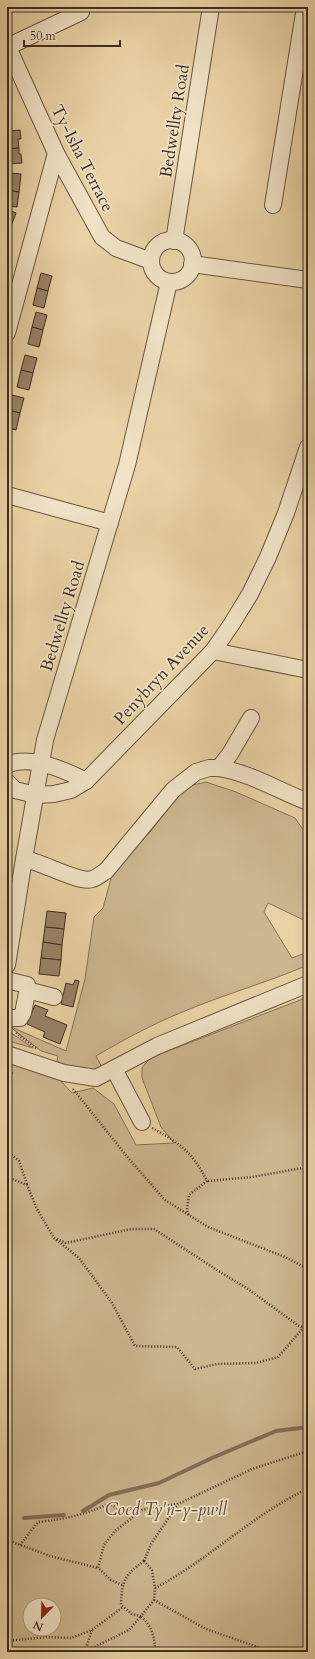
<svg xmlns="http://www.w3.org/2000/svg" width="315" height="1659" viewBox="0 0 315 1659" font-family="Cardo,serif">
	<rect width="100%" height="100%" fill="#e9d3a6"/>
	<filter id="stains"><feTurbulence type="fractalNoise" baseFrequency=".005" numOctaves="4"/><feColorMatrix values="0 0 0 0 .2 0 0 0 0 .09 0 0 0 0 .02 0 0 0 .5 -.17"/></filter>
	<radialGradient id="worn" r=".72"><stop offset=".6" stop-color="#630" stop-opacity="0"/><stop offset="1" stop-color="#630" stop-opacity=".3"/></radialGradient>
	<!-- green -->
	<g fill="#ccb790" stroke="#867259" fill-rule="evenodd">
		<path d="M206,782L236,792L295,818L304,831L308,842V892L307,899L308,922L268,903L264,912L292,958L308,952V965C266,983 222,995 180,1013C151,1025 123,1040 96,1056L103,1069C78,1073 78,1072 57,1061L58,1056L41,1051L9,1026L66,1051L85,979L94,917L103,908L113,871L151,831L177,797L193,785Z"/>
		<path d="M308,997V1652H7V1061L59,1079L72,1093L93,1088L114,1104L136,1145L174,1143L161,1127L142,1078V1068L150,1058ZM30,1605H54V1629H30Z"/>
		<polygon points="7,1030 33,1048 12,1042 10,1050 7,1049"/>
	</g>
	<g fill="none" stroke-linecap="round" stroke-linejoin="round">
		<!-- stream -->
		<g stroke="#836f56" stroke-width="4">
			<polyline points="83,1511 109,1495 159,1483 212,1458 276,1431 308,1427"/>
			<polyline points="24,1518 64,1515"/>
		</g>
	</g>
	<!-- building -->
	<g fill="#988367" stroke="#402d22">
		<polygon points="20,130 21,139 18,139 19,148 7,149 7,131"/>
		<polygon points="19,148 19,154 21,154 22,163 7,164 7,149"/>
		<polygon points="9,173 21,174 19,192 7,190"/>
		<polygon points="7,190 19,192 17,207 7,206"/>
		<polygon points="7,209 16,213 10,229 7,228"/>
		<polygon points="41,273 52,276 48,291 37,288"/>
		<polygon points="37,288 48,291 44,308 33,305"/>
		<polygon points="36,312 47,315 43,330 32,327"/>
		<polygon points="32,327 43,330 39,347 28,344"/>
		<polygon points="25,355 37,358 33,373 21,370"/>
		<polygon points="21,370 33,373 29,390 17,387"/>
		<polygon points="12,395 24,398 20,413 8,410"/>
		<polygon points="8,410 20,413 16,430 7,428"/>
		<polygon points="47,911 66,913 64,929 45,927"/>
		<polygon points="45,927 64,929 62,945 43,942"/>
		<polygon points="43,942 62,945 61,960 41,958"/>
		<polygon points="41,958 61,960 59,976 39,974"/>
		<polygon points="75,980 79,981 73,1007 61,1004 66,983 73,985"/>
		<polygon points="35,1005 48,1010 45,1016 67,1025 60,1044 43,1037 45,1032 27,1024"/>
	</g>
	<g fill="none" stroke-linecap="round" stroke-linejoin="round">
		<!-- minor casing -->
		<g stroke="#6a5643" stroke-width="18">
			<g id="minor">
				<polyline points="7,45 56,153 102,237 116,248 151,261"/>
				<polyline points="7,47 81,12"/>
				<polyline points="273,205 305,7"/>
				<circle cx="172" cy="261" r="21"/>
				<polyline points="174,241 211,7"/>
				<polyline points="192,264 308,280"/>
				<polyline points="7,333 56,153"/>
				<polyline points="7,495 110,523"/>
				<polyline points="213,651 308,670"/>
				<path d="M7,765C30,754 65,770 86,781"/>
				<path d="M219,768C251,773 279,791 308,802"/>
				<polyline points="7,782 15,790 36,795 54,794 71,790 86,781 213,651 231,625 250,594 268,557 286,513 308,447"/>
				<path d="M24,859C40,861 80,884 92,879C97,878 102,873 106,871L173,790L196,772L209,768H219L230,754L251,718"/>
				<polyline points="7,965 24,859 45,740 127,465 169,282"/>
				<polyline points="7,980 27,985 28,988 23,1013 20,1018 7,1018"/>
				<polyline points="27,990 54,997"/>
				<polyline points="7,1054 64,1073 96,1078 157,1046 308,984"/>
				<polyline points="114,1069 142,1122"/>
			</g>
		</g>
		<!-- path -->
		<g stroke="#402d22" stroke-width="2.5" stroke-dasharray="1 2" stroke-linecap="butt">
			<polyline points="16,1033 36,1048"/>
			<polyline points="7,1081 13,1071"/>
			<polyline points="73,1089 129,1159 165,1200 208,1227 285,1257 308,1269"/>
			<path d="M152,1128C180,1143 193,1153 207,1181L189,1195L187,1210L189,1216"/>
			<polyline points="7,1151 19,1161 27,1184"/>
			<polyline points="7,1177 27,1185 37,1209 54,1238 79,1258 112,1303 135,1346 177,1347 195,1369 217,1364 256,1363 278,1357 304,1327"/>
			<polyline points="208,1181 252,1177 308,1167"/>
			<polyline points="57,1239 66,1243 131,1229 154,1229 220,1272 248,1289 299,1326 308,1329"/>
			<polyline points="7,1540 50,1556 98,1568"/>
			<path d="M20,1545L38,1522C65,1519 83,1515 109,1504L135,1515"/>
			<polyline points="144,1561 151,1544 178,1504 252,1469 308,1451"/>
			<path d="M144,1561L152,1570L155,1588L154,1600L141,1616L132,1614L121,1605C122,1580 124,1576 144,1561Z"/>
			<polyline points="122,1585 111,1580 98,1568 104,1545 115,1531 142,1510 177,1504"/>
			<path d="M155,1588C207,1561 249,1518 301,1492L308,1493"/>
			<polyline points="154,1600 206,1629 272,1652"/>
			<polyline points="7,1641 46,1637 71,1638 92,1630 123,1607"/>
			<polyline points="85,1651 92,1630"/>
			<path d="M84,1652L129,1630L141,1616C152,1627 155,1637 155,1652"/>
		</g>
		<!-- minor -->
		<use href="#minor" stroke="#f1e2c5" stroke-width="16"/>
	</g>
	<g text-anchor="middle" stroke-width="3.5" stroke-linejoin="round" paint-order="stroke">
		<!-- street labels -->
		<g font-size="17" fill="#402d22" stroke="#f1e2c5">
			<text transform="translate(174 121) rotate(-81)" y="6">Bedwellty Road</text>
			<text transform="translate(83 158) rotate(63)" y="6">Ty-Isha Terrace</text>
			<text transform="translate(62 616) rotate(-73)" y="6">Bedwellty Road</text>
			<text transform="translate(161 674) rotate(-47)" y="6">Penybryn Avenue</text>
		</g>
		<!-- park labels -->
		<g font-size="17" font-style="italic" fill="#5c4938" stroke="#f1e2c5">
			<text x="166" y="1515">Coed Ty'n-y-pwll</text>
		</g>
	</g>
	<!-- margin -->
	<rect width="315" height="1659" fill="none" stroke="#e9d3a6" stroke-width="24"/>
	<rect x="8" y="8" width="299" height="1643" fill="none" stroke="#402d22" stroke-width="2"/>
	<rect x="12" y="12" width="291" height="1635" fill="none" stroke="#402d22"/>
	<!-- north arrow -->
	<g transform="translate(42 1617) rotate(203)"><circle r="19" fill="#f1e2c5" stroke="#aa9a84"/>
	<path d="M0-3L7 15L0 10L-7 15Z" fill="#8f2418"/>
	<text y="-6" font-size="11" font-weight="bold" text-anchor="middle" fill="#402d22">N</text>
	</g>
	<!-- scale -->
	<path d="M24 40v6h96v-6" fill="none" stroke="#402d22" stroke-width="2"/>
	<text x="30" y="40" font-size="12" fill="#402d22" stroke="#f1e2c5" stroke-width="3" paint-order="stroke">50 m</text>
	<rect width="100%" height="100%" filter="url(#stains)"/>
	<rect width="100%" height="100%" fill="url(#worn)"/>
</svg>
